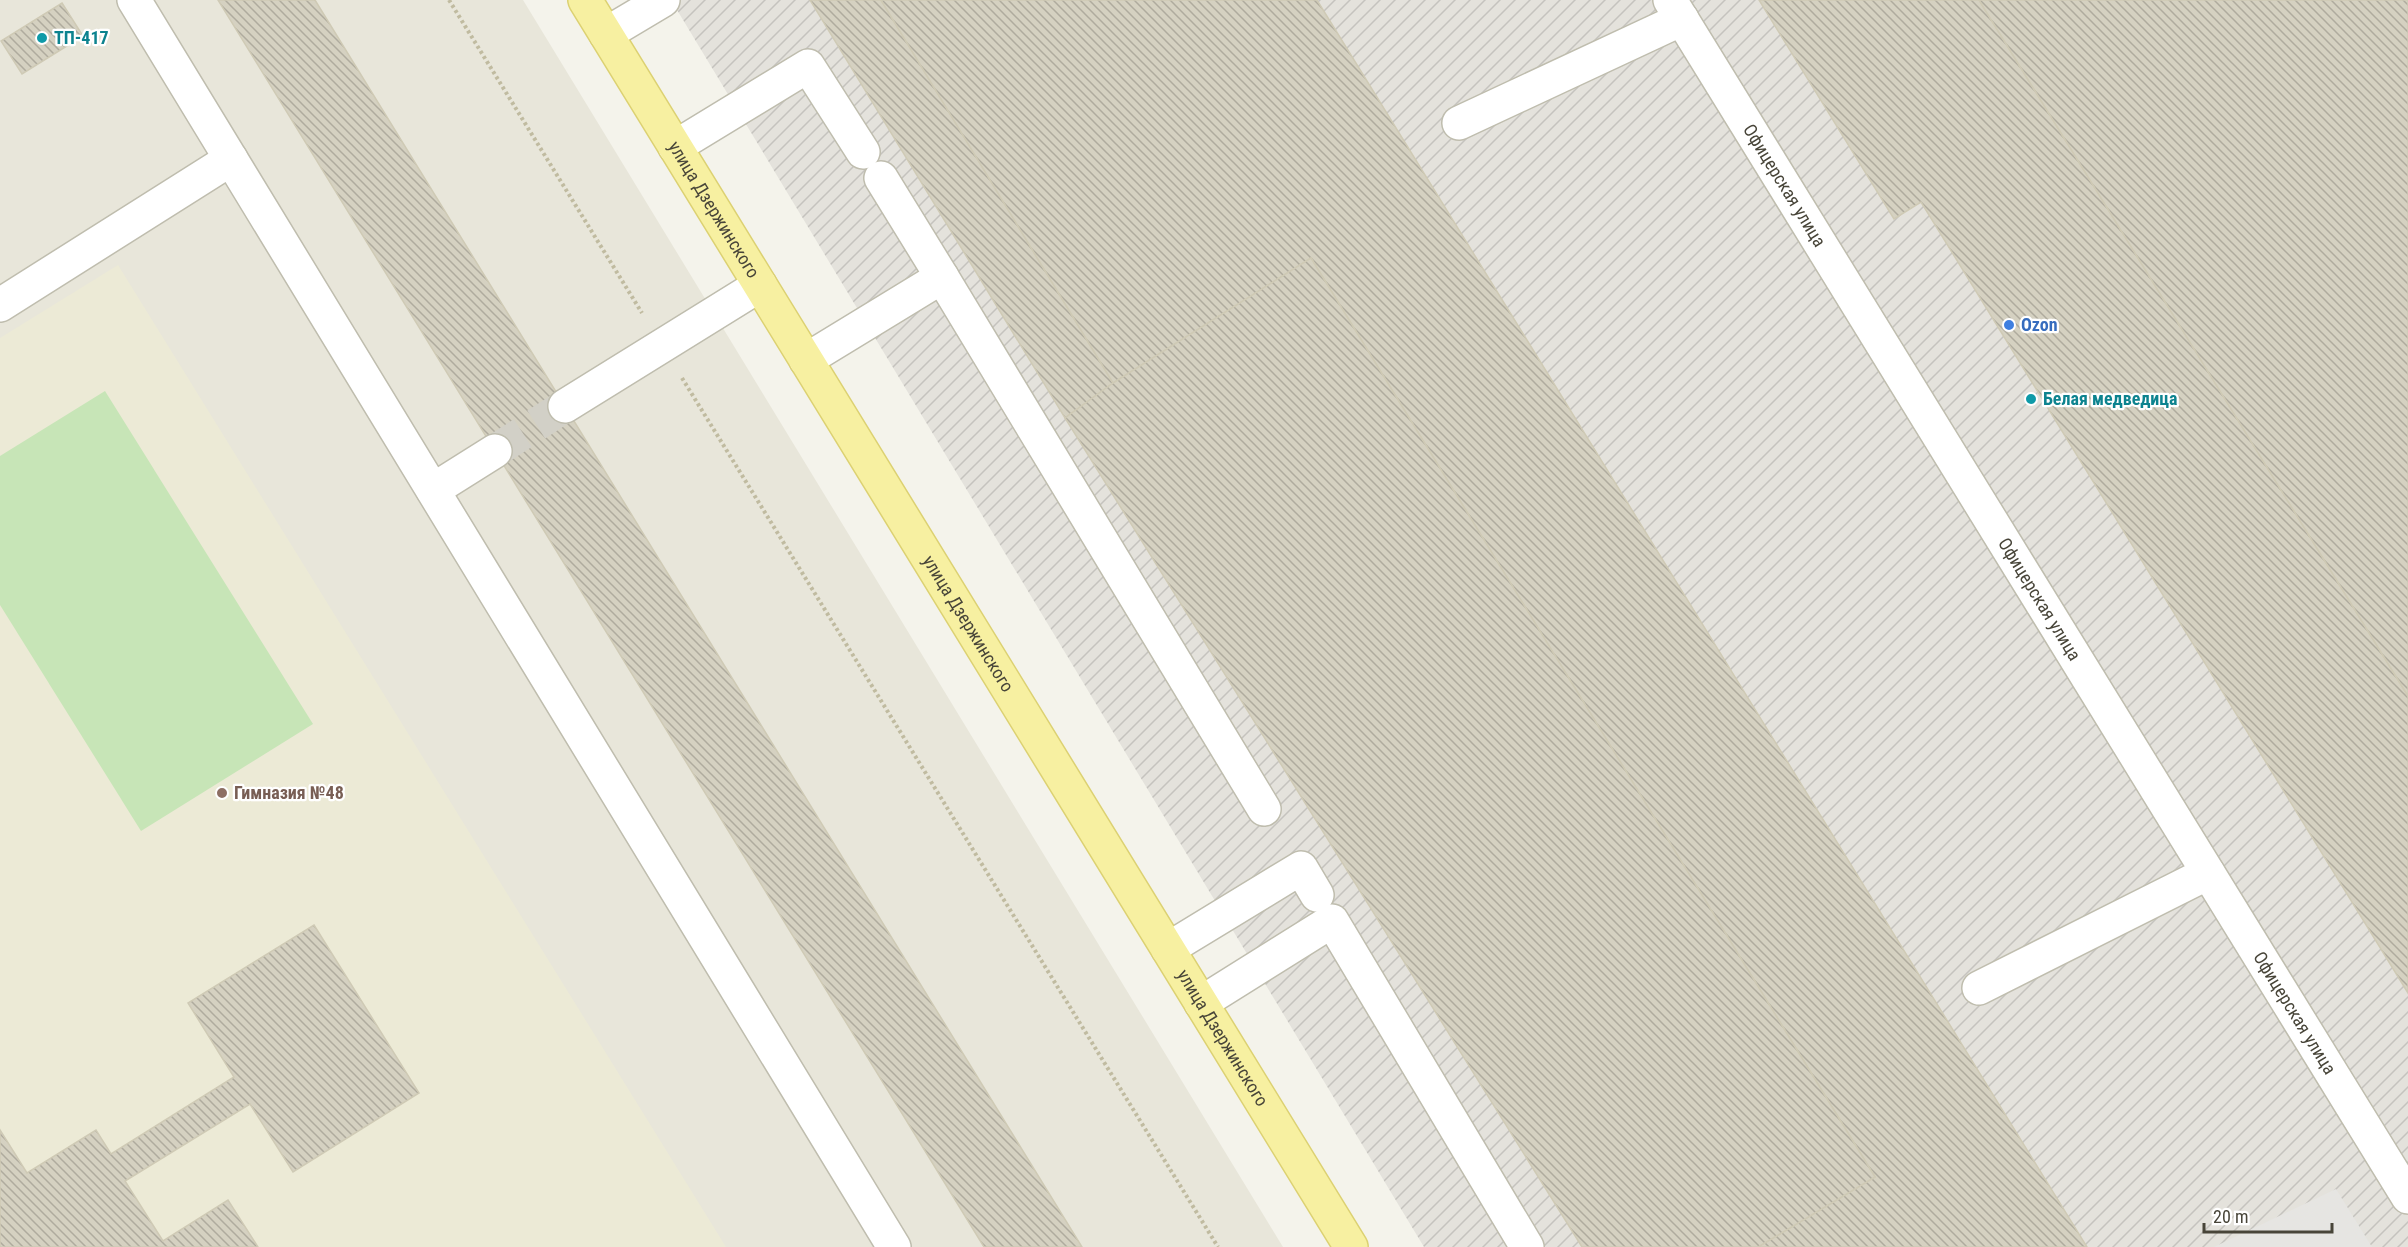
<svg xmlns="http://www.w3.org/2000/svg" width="2408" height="1247" viewBox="0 0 2408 1247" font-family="'Roboto Condensed',sans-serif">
	<defs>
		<pattern id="industrial-furrows" width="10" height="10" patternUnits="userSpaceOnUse" patternTransform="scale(1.5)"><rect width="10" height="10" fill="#e4e2dc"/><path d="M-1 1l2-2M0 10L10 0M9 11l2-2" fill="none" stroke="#c5c3be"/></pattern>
		<pattern id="building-back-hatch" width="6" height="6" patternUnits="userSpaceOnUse" patternTransform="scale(1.5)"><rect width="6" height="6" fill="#d5d1c1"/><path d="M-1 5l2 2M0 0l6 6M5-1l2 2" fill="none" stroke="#afab9e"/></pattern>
	</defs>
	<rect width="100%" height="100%" fill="#f4f3eb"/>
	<!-- residential -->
	<polygon fill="#e8e6da" points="0,0 523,0 1283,1247 0,1247"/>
	<!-- industrial -->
	<polygon fill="url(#industrial-furrows)" points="671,0 2408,0 2408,1247 1424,1247"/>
	<!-- education -->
	<polygon fill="#ecead6" points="118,265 726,1247 0,1247 0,338"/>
	<!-- park -->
	<polygon fill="#c7e5b7" points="105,391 313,724 141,831 0,605 0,456"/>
	<!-- parking -->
	<polygon fill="#e6e5e2" points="2336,1189 2372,1247 2214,1247"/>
	<!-- building -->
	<g fill="url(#building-back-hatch)" stroke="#cfcab5" stroke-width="1.5">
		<polygon points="218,0 315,0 1082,1247 984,1247"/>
		<polygon points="810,0 881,0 1113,383 1065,418"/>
		<polygon points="881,0 1317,0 2087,1247 1758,1247 1875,1177 1311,258 1113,383"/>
		<polygon points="1759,0 1979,0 2408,696 2408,993 1921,202 1894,219"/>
		<polygon points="1979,0 2408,0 2408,696"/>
		<polygon points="62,3 83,36 22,74 1,41"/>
		<polygon points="1311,258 1875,1177 1758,1247 1582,1247 1065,418 1113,383"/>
		<polygon points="314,925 419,1093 293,1172 250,1104 125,1181 163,1241 228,1200 258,1247 0,1247 0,1130 27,1173 96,1130 111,1154 234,1077 188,1003"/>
	</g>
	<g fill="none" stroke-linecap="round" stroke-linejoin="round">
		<!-- minor-tunnel -->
		<polyline stroke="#d2d0c7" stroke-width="33" stroke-dasharray="33 16" stroke-linecap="butt" points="495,451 565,406"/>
		<!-- minor casing -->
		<g stroke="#bfbdae" stroke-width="36">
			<g id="minor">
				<polyline points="134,0 894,1247"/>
				<path id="s1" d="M1670,0L2408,1197"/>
				<polyline points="606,34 663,0"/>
				<polyline points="1459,123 1682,19"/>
				<polyline points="675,147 808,66 863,152"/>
				<polyline points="881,178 942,277"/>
				<polyline points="0,305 231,159"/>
				<polyline points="806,360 942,277 1264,809"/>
				<polyline points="565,406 760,285"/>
				<polyline points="433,490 495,451"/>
				<polyline points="1168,949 1301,868 1317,895"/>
				<polyline points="1979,988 2208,873"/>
				<polyline points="1201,1003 1332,921 1527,1247"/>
			</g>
		</g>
		<!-- major casing -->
		<g stroke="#dcd172" stroke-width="36">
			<g id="major">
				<path id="s2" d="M585,0L1351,1247"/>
			</g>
		</g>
		<!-- path -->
		<g stroke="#c0bba0" stroke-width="4" stroke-dasharray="3 3" stroke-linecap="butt">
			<polyline points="449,0 642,313"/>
			<polyline points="682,378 1218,1247"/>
		</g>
		<!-- minor -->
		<use href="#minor" stroke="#fff" stroke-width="33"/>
		<!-- major -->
		<use href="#major" stroke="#f7f0a1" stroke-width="33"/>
	</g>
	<!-- markers -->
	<g fill="#0f9aa8" stroke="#fff" stroke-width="2">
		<circle cx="42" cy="38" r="6"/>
		<circle cx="2031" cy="399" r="6"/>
	</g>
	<circle fill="#3f7fe0" stroke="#fff" stroke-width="2" cx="2009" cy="325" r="6"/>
	<circle fill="#8d6e63" stroke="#fff" stroke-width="2" cx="222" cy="793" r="6"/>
	<g text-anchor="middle" stroke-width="4.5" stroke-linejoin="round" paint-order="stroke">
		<!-- culture labels -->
		<g font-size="18" font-weight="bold" fill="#0d838f" stroke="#fff" text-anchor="start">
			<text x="54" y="44">ТП-417</text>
			<text x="2043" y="405">Белая медведица</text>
		</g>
		<!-- street labels -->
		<g font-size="18" fill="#484539" stroke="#fff">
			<text dy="6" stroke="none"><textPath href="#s1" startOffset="218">Офицерская улица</textPath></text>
			<text dy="6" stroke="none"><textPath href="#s2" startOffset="246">улица Дзержинского</textPath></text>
			<text dy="6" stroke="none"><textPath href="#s1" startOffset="704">Офицерская улица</textPath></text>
			<text dy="6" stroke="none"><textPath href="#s2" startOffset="732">улица Дзержинского</textPath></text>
			<text dy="6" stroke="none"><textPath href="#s1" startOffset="1190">Офицерская улица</textPath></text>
			<text dy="6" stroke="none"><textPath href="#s2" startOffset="1218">улица Дзержинского</textPath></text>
		</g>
		<!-- shop labels -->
		<g font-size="18" font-weight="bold" fill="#366cbe" stroke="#fff" text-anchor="start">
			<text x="2021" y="331">Ozon</text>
		</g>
		<!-- education labels -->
		<g font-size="18" font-weight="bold" fill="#785e54" stroke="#fff" text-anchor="start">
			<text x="234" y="799">Гимназия №48</text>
		</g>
	</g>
	<!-- scale -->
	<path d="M2204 1223v9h128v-9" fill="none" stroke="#484539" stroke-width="3"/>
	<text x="2213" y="1223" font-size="18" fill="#484539" stroke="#ffffff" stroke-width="4.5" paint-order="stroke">20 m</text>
</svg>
